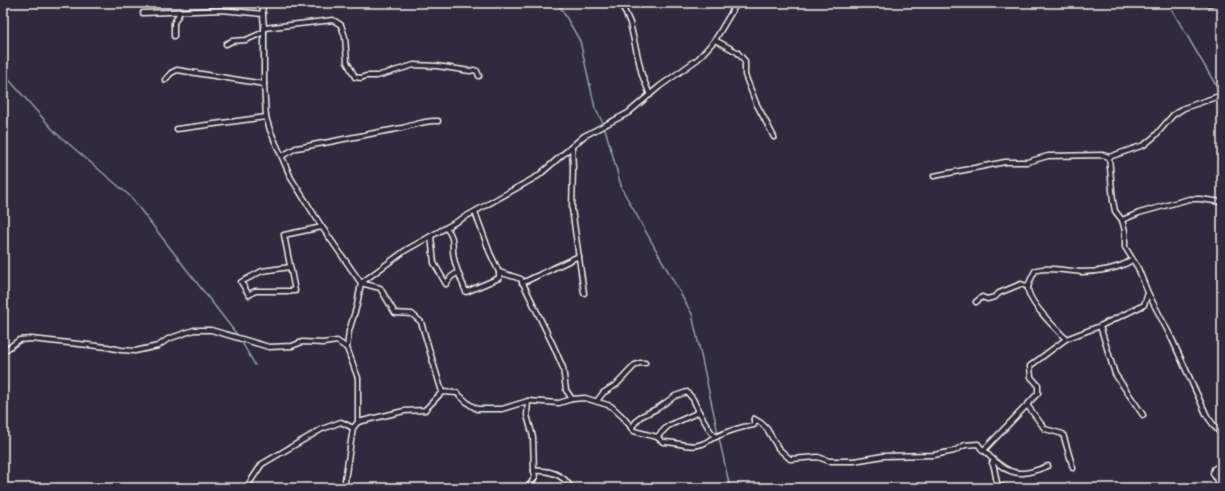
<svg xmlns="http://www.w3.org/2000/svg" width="1225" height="491" viewBox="0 0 1225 491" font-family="Caveat,sans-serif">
	<rect width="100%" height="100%" fill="#2f2a3d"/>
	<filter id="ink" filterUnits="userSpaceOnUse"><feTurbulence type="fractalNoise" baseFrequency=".025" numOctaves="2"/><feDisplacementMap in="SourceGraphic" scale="8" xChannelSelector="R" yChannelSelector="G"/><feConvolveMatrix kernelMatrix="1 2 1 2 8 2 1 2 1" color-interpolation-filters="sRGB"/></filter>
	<g filter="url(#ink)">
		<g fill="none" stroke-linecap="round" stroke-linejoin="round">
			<!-- stream -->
			<g stroke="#929ea8" stroke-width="1.5">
				<polyline points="558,3 580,41 595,108 604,125 622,189 692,314 730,488"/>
				<polyline points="1168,3 1217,87 1218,97 1222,99"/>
				<polyline points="3,73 56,133 130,196 238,336"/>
				<polyline points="240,339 255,365"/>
			</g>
			<!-- street casing -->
			<g stroke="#f4f1e8" stroke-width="7">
				<g id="street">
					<polyline points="262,3 264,28 264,84 266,117 270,130 291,178 322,227 361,283 357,305 349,331 347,348 358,378 358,422 353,428 345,480 347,488"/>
					<polyline points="621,3 630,23 642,75 650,95"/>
					<polyline points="1209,4 1212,3"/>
					<polyline points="143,13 222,10 263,14"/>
					<polyline points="264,28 333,20 341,25 345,37 347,62 355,77 361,78 366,76 377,76 414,65 437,66 470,71 474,70 477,71 479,76"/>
					<polyline points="174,36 174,23 180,12"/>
					<polyline points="715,40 737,52 745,61 745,75 756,103 774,137"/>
					<polyline points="226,44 232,41 246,40 264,32"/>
					<polyline points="165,80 171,73 177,70 264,84"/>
					<polyline points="1222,95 1184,108 1173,115 1155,136 1144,145 1109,157 1113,201 1115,211 1122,220 1125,231 1125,247 1138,268 1148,293 1172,339 1207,416 1215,427 1222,435"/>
					<polyline points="177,129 266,117"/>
					<polyline points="572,147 573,168 572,209 584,293"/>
					<path d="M282,156L296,148C332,142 367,134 402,128C415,125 424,120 438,121"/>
					<polyline points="934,176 1005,162 1027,162 1048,156 1103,155 1109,157"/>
					<polyline points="475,212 490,253 499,272 521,279 554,347 563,368 566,390 572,399"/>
					<polyline points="1122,220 1139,213 1189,199 1200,199 1222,202"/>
					<path d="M446,228C456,239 451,245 454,258C456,270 462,281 466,292L499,278V272"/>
					<polyline points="431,236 434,263 446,284 451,277 458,272"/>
					<polyline points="290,267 262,271 241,282 249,295 255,291 295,291 284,235 322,227"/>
					<polyline points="522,283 579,256"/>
					<polyline points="976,302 982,297 987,299 995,297 999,293 1021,284 1028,287"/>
					<polyline points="1100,326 1115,374 1143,415"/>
					<path d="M1066,339C1056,329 1029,303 1028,289C1028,283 1033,275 1035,271C1043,266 1071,271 1081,272C1097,272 1119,269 1132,260"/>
					<polyline points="3,352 19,340 31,339 107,347 121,350 135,351 158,346 168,339 194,330 211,330 269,347 292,346 302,342 323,343 337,341 347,348"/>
					<polyline points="442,392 421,322 412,314 395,313 380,288 361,283 406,250 538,176 584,136 628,113 660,86 698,59 715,40 737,3"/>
					<path d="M528,401L527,415L533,437L534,471C548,470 564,474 571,488"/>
					<polyline points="597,401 603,393 617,384 635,365 640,363 645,363"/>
					<polyline points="754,419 761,423 767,429 778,448 790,459 818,457 829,461 854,461 883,456 934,455 954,451 965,445 978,444 983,451 1027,405"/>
					<path d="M358,422L404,411L425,410L442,392L457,393L469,404L477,409H502L528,401L559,403L572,399L585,398L611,406L623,417L634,431L657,437L663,442C675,441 689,449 702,444C706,443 709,440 713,438C726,432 740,427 754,425V419"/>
					<polyline points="631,428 640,417 658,408 675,396 687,392 693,399 699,412"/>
					<polyline points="657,437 668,426 699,412 711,432 716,437"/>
					<path d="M984,449C988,456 993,460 1000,465C1016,478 1030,473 1048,466"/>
					<polyline points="994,462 992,463 994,467 997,483 1003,488"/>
					<polyline points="1073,468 1063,434 1045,429 1027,405 1038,393 1038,385 1031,377 1030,366 1066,339 1100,326 1144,305 1148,293"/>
					<polyline points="246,488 262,464 322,429 341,422 353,428"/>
					<polyline points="528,488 535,477 534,471"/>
					<polyline points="1221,488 1213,473 1214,469 1222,464"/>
				</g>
			</g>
			<!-- street -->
			<use href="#street" stroke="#2f2a3d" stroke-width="4"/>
		</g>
	</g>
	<!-- margin -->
	<rect width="1225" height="491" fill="none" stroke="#2f2a3d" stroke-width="16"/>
	<rect x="8" y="8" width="1209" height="475" fill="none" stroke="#f4f1e8" stroke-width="1.5" filter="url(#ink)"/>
</svg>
